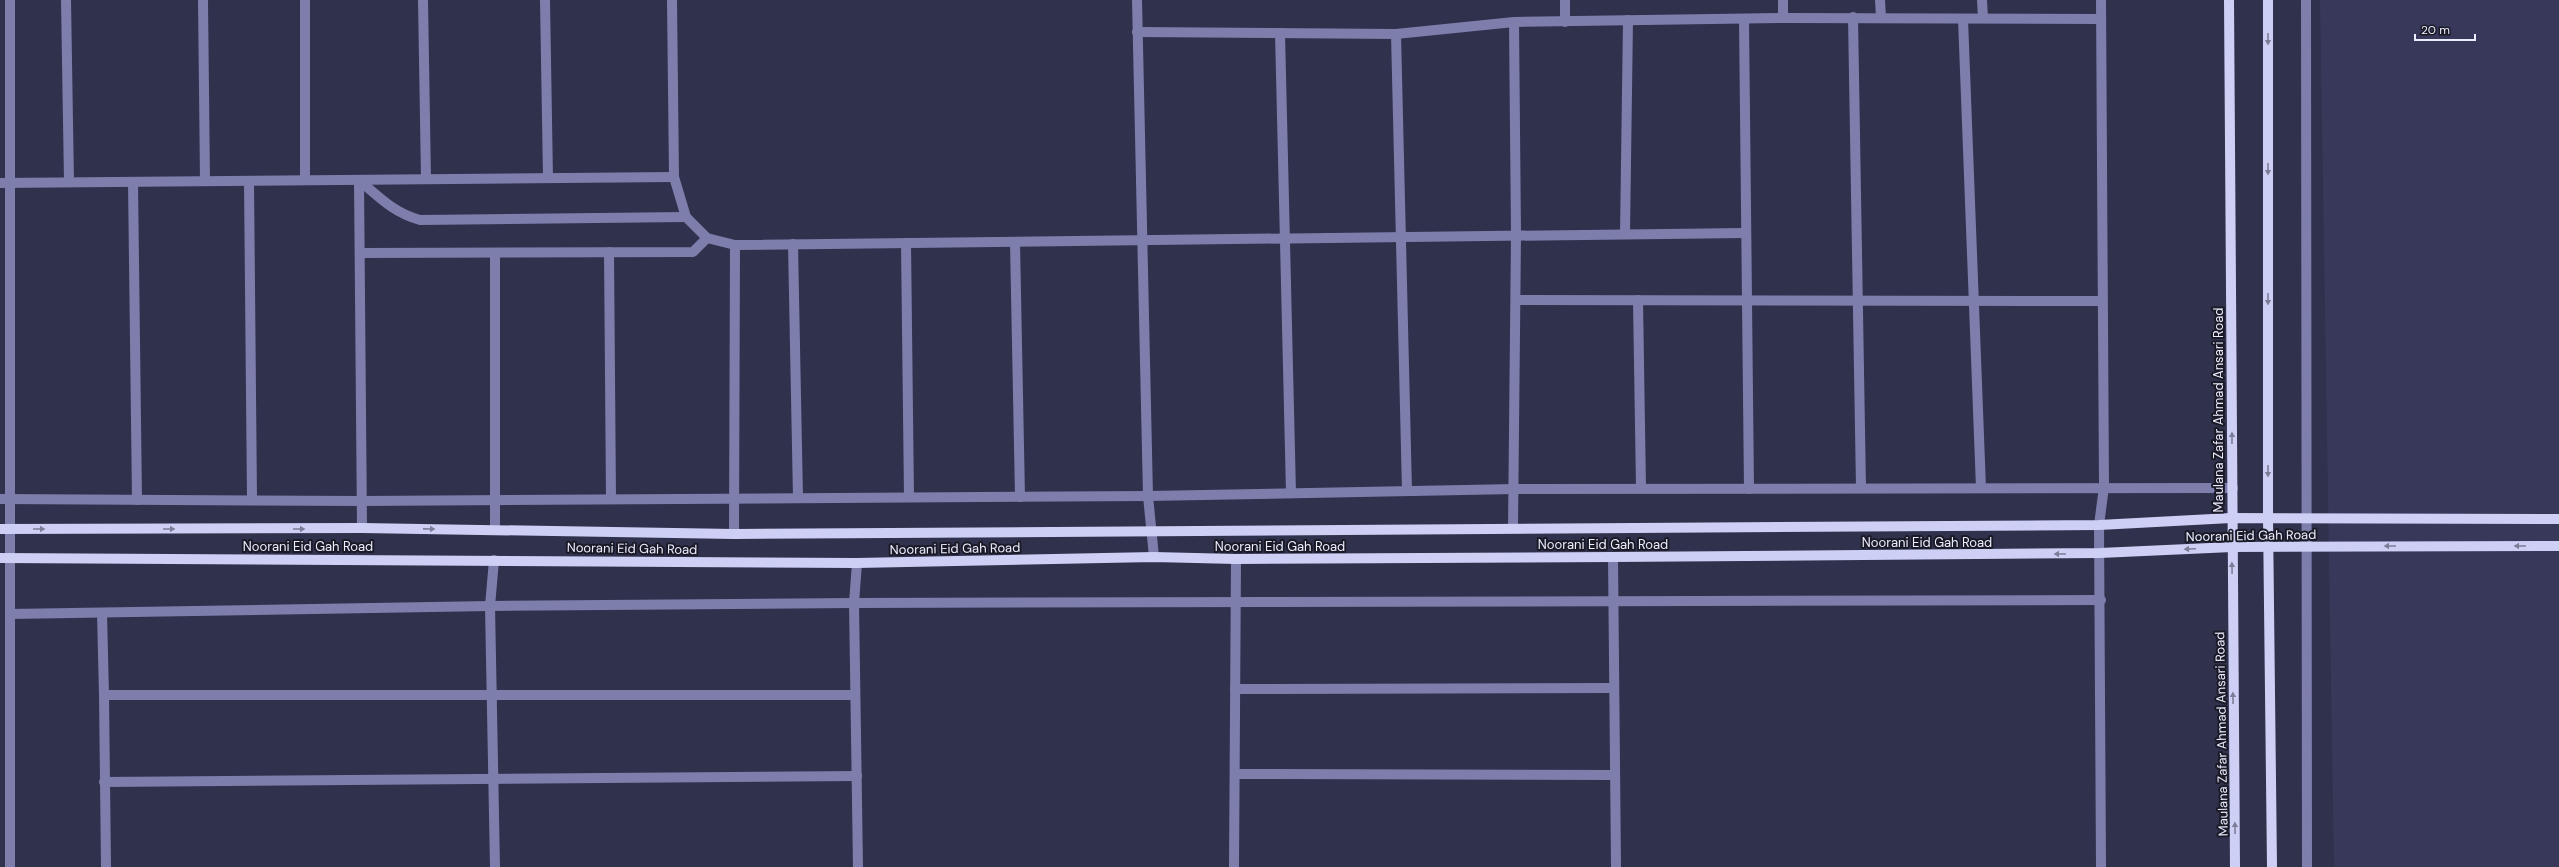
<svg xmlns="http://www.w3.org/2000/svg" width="2559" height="867" viewBox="0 0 2559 867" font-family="'DM Sans',sans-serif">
	<rect width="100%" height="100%" fill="#30314c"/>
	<!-- built -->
	<polygon fill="#38385a" points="2320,0 2559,0 2559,867 2334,867"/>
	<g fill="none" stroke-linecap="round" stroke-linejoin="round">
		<!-- minor -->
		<g stroke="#7d7eac" stroke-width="10">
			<polyline points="66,0 69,182"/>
			<polyline points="203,0 205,181"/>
			<polyline points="305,0 305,180"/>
			<polyline points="423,0 426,179"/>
			<polyline points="545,0 548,178"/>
			<polyline points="672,0 674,177 686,217 707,238 735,245 734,534"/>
			<polyline points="1137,0 1148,496 1154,557"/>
			<polyline points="1565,0 1565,22"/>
			<polyline points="1880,0 1881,17"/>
			<polyline points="1982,0 1983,18"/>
			<polyline points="2306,0 2307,867"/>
			<polyline points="1853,17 1861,488"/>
			<polyline points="1783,18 1783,0"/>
			<polyline points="1963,19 1981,488"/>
			<polyline points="1744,20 1749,489"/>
			<polyline points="1137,32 1396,34 1514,22 1783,18 2101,19"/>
			<polyline points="1280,33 1291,493"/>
			<polyline points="1396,34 1407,491"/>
			<polyline points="359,180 362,528"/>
			<path d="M359,180C379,197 394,213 420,220L686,217"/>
			<polyline points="249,181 252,500"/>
			<polyline points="133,182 137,500"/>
			<polyline points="0,183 674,177"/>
			<polyline points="1625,234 1628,20"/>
			<polyline points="1015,242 1020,497"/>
			<polyline points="906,243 909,497"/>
			<polyline points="793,244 798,498"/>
			<polyline points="735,245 1745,233"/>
			<polyline points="609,252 611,499"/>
			<polyline points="360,253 693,252 707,238"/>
			<polyline points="495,253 495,530"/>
			<polyline points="1516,300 2102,301"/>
			<polyline points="1638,300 1641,488"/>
			<polyline points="0,499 362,501 1148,496 1515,489 2233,488"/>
			<polyline points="1513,528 1516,235 1514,22"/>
			<polyline points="1613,557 1616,867"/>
			<polyline points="494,560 490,606 495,867"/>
			<polyline points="857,563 854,603 858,867"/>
			<polyline points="102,613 104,695"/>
			<polyline points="10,614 490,606 854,603 2101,600"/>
			<polyline points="1235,689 1613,688"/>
			<polyline points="1235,774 1615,775"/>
			<polyline points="104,782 857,776"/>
			<polyline points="10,867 10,0"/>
			<polyline points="106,867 104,695 855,695"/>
			<polyline points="1234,867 1236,559"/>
			<polyline points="2101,867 2099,525 2104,487 2101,0"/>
		</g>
		<!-- major -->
		<g stroke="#cdcff5" stroke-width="10">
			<polyline points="2229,0 2235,867"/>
			<polyline points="2268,0 2268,518 2272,867"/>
			<polyline points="0,529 362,528 734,534 2099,525 2231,518 2559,519"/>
			<polyline points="0,558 857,563 1154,557 1236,559 1613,557 2100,553 2232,547 2559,546"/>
		</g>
	</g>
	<!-- one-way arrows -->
	<defs><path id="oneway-solid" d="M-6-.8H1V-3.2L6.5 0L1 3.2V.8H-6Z"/></defs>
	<g fill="#7c7e98">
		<use href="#oneway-solid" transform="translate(2268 39) rotate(90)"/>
		<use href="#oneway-solid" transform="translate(2268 169) rotate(90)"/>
		<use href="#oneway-solid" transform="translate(2268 299) rotate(90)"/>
		<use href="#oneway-solid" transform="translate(2232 438) rotate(-90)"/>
		<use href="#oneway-solid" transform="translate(2268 471) rotate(90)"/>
		<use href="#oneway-solid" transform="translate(39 529)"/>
		<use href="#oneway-solid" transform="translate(169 529)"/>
		<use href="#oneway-solid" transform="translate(299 529)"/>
		<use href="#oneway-solid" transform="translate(429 529) rotate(1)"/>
		<use href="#oneway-solid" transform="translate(2390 546) rotate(180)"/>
		<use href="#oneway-solid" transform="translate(2520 546) rotate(180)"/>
		<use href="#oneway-solid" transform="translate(2190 549) rotate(177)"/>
		<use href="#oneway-solid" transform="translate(2060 554) rotate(180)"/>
		<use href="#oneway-solid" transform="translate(2232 568) rotate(-91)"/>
		<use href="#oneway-solid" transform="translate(2233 698) rotate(-91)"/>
		<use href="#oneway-solid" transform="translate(2235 828) rotate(-91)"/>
	</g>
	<g text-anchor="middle" stroke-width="4" stroke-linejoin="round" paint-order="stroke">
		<!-- street labels -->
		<g font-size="13" fill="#ebedff" stroke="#1a1a27">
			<text transform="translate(2218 410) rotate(-90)" y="5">Maulana Zafar Ahmad Ansari Road</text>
			<text transform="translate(2251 535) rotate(-1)" y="5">Noorani Eid Gah Road</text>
			<text x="1927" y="547">Noorani Eid Gah Road</text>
			<text x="1603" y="549">Noorani Eid Gah Road</text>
			<text x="308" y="551">Noorani Eid Gah Road</text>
			<text x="1280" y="551">Noorani Eid Gah Road</text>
			<text transform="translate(632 548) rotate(1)" y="5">Noorani Eid Gah Road</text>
			<text transform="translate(955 548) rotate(-1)" y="5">Noorani Eid Gah Road</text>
			<text transform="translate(2221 734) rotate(-91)" y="5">Maulana Zafar Ahmad Ansari Road</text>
		</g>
	</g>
	<!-- scale -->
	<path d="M2415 34v6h60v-6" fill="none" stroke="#ebedff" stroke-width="2"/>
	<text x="2421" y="34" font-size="12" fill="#ebedff" stroke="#1a1a27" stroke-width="3" paint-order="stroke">20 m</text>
</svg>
